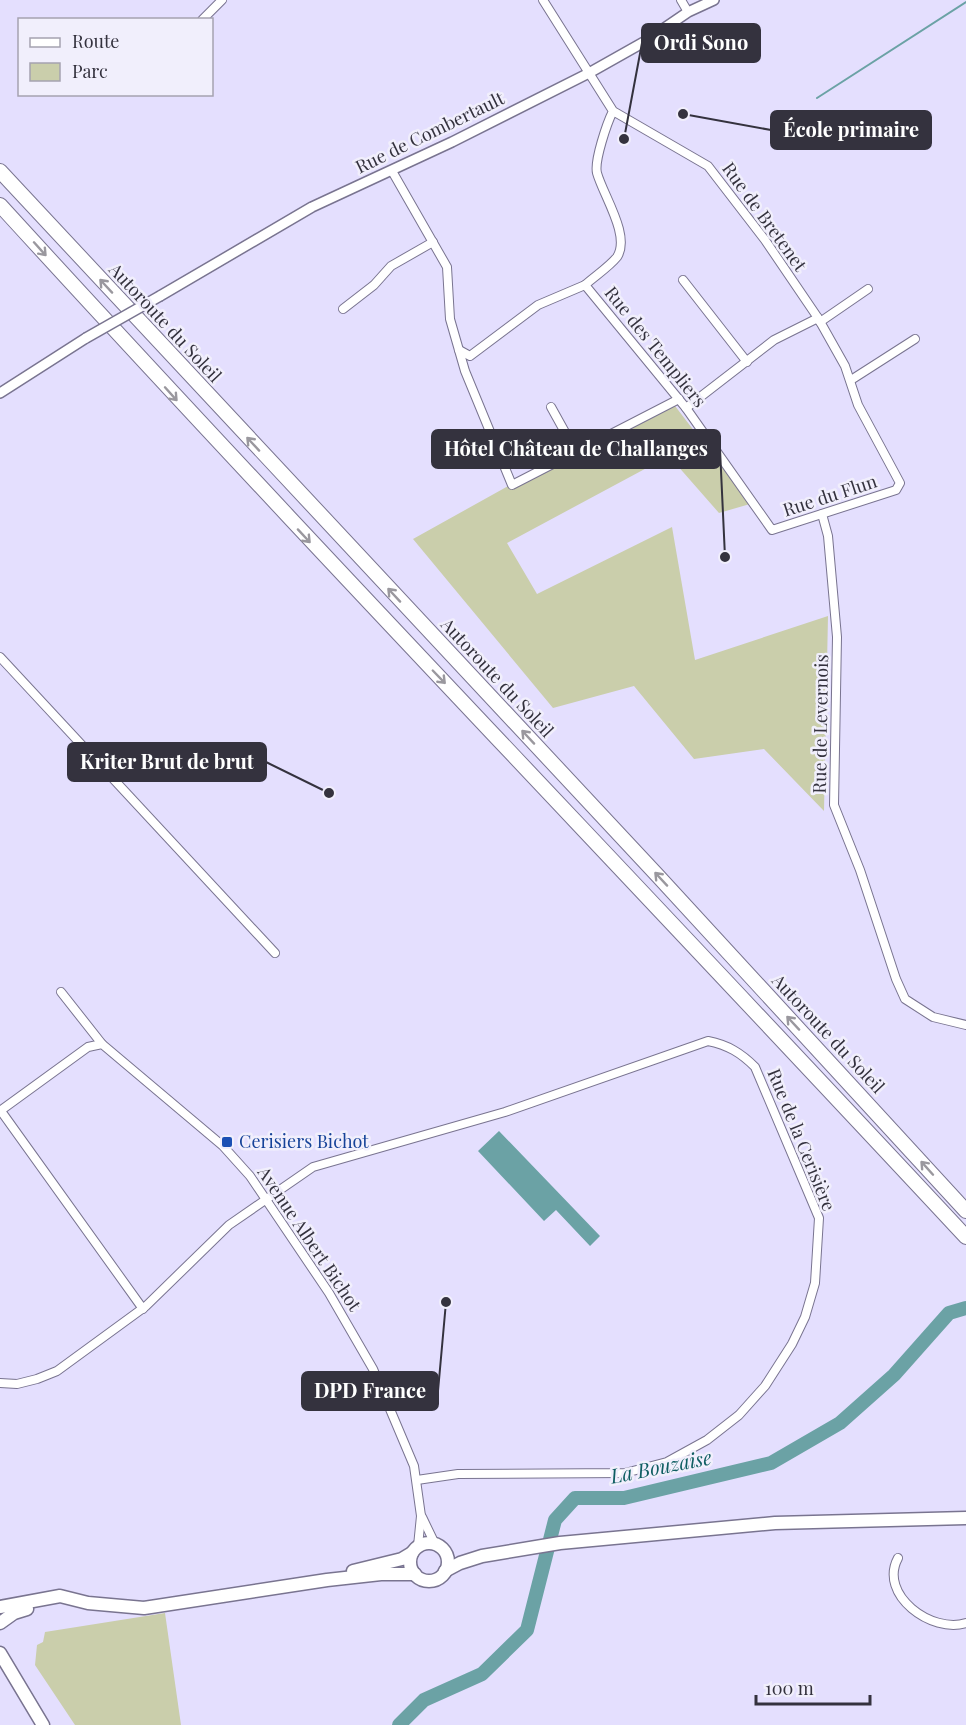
<svg xmlns="http://www.w3.org/2000/svg" width="966" height="1725" viewBox="0 0 966 1725" font-family="'Playfair Display',serif">
	<rect width="100%" height="100%" fill="#e4dffe"/>
	<!-- green -->
	<g fill="#caceab">
		<polygon points="672,402 750,504 719,513 669,456 507,543 537,594 672,527 695,660 828,616 824,811 764,749 694,759 634,686 553,708 413,539 510,485"/>
		<polygon points="165,1613 181,1725 75,1725 35,1665 37,1645 43,1642 45,1632"/>
	</g>
	<!-- water -->
	<polygon fill="#6ba2a5" points="499,1131 600,1236 590,1246 556,1210 544,1221 478,1151"/>
	<g fill="none" stroke-linecap="round" stroke-linejoin="round">
		<!-- stream -->
		<polyline stroke="#6ba2a5" stroke-width="2" points="817,98 966,2"/>
		<!-- river -->
		<polyline stroke="#6ba2a5" stroke-width="14" points="399,1725 424,1700 482,1674 527,1630 555,1520 575,1498 624,1498 771,1463 840,1423 894,1375 949,1313 966,1308"/>
		<!-- minor casing -->
		<g stroke="#797490" stroke-width="10">
			<g id="minor">
				<path d="M543,0L613,111L708,166L765,240L818,318L845,366L858,405L900,483L896,490L772,530L686,408L585,285C595,276 609,267 617,257C631,236 603,195 597,173C594,161 607,123 613,111"/>
				<polyline points="681,0 688,12"/>
				<polyline points="202,20 222,0"/>
				<polyline points="392,171 447,267 450,319 465,371 512,485 679,399"/>
				<polyline points="683,280 747,362"/>
				<polyline points="343,309 374,285 391,266 433,242"/>
				<polyline points="820,322 868,289"/>
				<polyline points="459,350 470,356 538,305 585,285"/>
				<polyline points="851,380 915,339"/>
				<polyline points="551,407 576,452"/>
				<polyline points="686,408 774,340 818,318"/>
				<polyline points="822,514 828,536 837,637 834,805 860,870 896,979 905,999 933,1017 966,1025"/>
				<polyline points="0,657 275,953"/>
				<polyline points="61,992 102,1044"/>
				<polyline points="0,1111 88,1047 102,1044 223,1146 250,1176 329,1293 373,1369 414,1466 421,1516 418,1546"/>
				<polyline points="1,1111 143,1309"/>
				<path d="M0,1383L17,1384L37,1379L57,1371L146,1306L229,1225L313,1167L505,1112L708,1041C728,1045 741,1053 755,1067L819,1218L815,1283L805,1317L792,1344L765,1386L739,1415L707,1440L667,1462L625,1473L458,1474L417,1480"/>
				<polyline points="422,1517 435,1544"/>
				<path d="M898,1558C878,1595 932,1634 966,1623"/>
			</g>
		</g>
		<!-- tertiary casing -->
		<g stroke="#797490" stroke-width="12">
			<g id="tertiary">
				<polyline points="160,296 312,207 452,142 589,73 644,42 688,12 714,0"/>
				<polyline points="0,393 86,338"/>
			</g>
		</g>
		<!-- primary casing -->
		<g stroke="#797490" stroke-width="15">
			<g id="primary">
				<circle cx="429" cy="1562" r="19"/>
				<polyline points="353,1571 402,1559 412,1553"/>
				<polyline points="445,1571 460,1563 482,1556 560,1543 775,1523 966,1518"/>
				<polyline points="0,1607 60,1596 88,1603 144,1608 327,1580 381,1574 415,1574"/>
				<polyline points="0,1623 14,1613 27,1609"/>
				<polyline points="0,1653 43,1725"/>
			</g>
		</g>
		<!-- motorway casing -->
		<g stroke="#797490" stroke-width="16">
			<g id="motorway">
				<polyline points="0,171 658,876 966,1211"/>
				<path d="M0,205C318,553 645,892 966,1237"/>
			</g>
		</g>
		<!-- minor -->
		<use href="#minor" stroke="#fff" stroke-width="8"/>
		<!-- tertiary -->
		<use href="#tertiary" stroke="#fff" stroke-width="9"/>
		<!-- primary -->
		<use href="#primary" stroke="#fff" stroke-width="12"/>
		<!-- motorway -->
		<use href="#motorway" stroke="#fff" stroke-width="14"/>
		<!-- tertiary-bridge casing -->
		<g stroke="#797490" stroke-width="12" stroke-linecap="butt">
			<polyline id="tertiary-bridge" points="86,338 160,296"/>
		</g>
		<!-- tertiary-bridge -->
		<use href="#tertiary-bridge" stroke="#fff" stroke-width="9"/>
	</g>
	<!-- one-way arrows -->
	<defs><path id="oneway-shaft" d="M-6 0H5M1.5-3L5.5 0L1.5 3" fill="none" stroke-width="1.6" stroke-linecap="round" stroke-linejoin="round" transform="scale(1.5)"/></defs>
	<g stroke="#9a989e">
		<use href="#oneway-shaft" transform="translate(40 249) rotate(48)"/>
		<use href="#oneway-shaft" transform="translate(106 286) rotate(-133)"/>
		<use href="#oneway-shaft" transform="translate(171 394) rotate(48)"/>
		<use href="#oneway-shaft" transform="translate(253 444) rotate(-133)"/>
		<use href="#oneway-shaft" transform="translate(304 536) rotate(47)"/>
		<use href="#oneway-shaft" transform="translate(394 595) rotate(-133)"/>
		<use href="#oneway-shaft" transform="translate(439 677) rotate(46)"/>
		<use href="#oneway-shaft" transform="translate(528 737) rotate(-133)"/>
		<use href="#oneway-shaft" transform="translate(661 879) rotate(-133)"/>
		<use href="#oneway-shaft" transform="translate(793 1023) rotate(-133)"/>
		<use href="#oneway-shaft" transform="translate(927 1168) rotate(-132)"/>
	</g>
	<!-- markers -->
	<rect fill="#1a4fb4" stroke="#f1effc" stroke-width="2" x="221" y="1136" width="12" height="12" rx="3"/>
	<g text-anchor="middle" stroke-width="5" stroke-linejoin="round" paint-order="stroke">
		<!-- street labels -->
		<g font-size="18" fill="#34323e" stroke="#f1effc">
			<text transform="translate(430 133) rotate(-26)" y="6">Rue de Combertault</text>
			<text transform="translate(764 217) rotate(54)" y="6">Rue de Bretenet</text>
			<text transform="translate(165 323) rotate(47)" y="6">Autoroute du Soleil</text>
			<text transform="translate(655 347) rotate(51)" y="6">Rue des Templiers</text>
			<text transform="translate(830 496) rotate(-18)" y="6">Rue du Flun</text>
			<text transform="translate(497 678) rotate(47)" y="6">Autoroute du Soleil</text>
			<text transform="translate(821 724) rotate(-89)" y="6">Rue de Levernois</text>
			<text transform="translate(828 1034) rotate(47)" y="6">Autoroute du Soleil</text>
			<text transform="translate(801 1140) rotate(68)" y="6">Rue de la Cerisière</text>
			<text transform="translate(309 1239) rotate(56)" y="6">Avenue Albert Bichot</text>
		</g>
		<!-- transit labels -->
		<g font-size="18" fill="#164399" stroke="#f1effc" text-anchor="start">
			<text x="239" y="1148">Cerisiers Bichot</text>
		</g>
		<!-- water labels -->
		<g font-size="20" font-style="italic" fill="#0f5e62" stroke="#f1effc">
			<text transform="translate(661 1467) rotate(-11)" y="7">La Bouzaise</text>
		</g>
	</g>
	<!-- callouts -->
	<path fill="none" stroke="#34323e" stroke-width="2" d="M624 139L642 43M683 114L771 130M725 557L720 449M329 793L266 762M446 1302L438 1391"/>
	<g fill="#34323e" stroke="#f1effc" stroke-width="2">
		<circle cx="624" cy="139" r="6"/>
		<circle cx="683" cy="114" r="6"/>
		<circle cx="725" cy="557" r="6"/>
		<circle cx="329" cy="793" r="6"/>
		<circle cx="446" cy="1302" r="6"/>
	</g>
	<g fill="#34323e" stroke="#34323e" stroke-width="2">
		<rect x="642" y="24" width="118" height="38" rx="6"/>
		<rect x="771" y="111" width="160" height="38" rx="6"/>
		<rect x="432" y="430" width="288" height="38" rx="6"/>
		<rect x="68" y="743" width="198" height="38" rx="6"/>
		<rect x="302" y="1372" width="136" height="38" rx="6"/>
	</g>
	<g font-size="20" text-anchor="middle" font-weight="bold" fill="#fff">
		<text x="701" y="50">Ordi Sono</text>
		<text x="851" y="137">École primaire</text>
		<text x="576" y="456">Hôtel Château de Challanges</text>
		<text x="167" y="769">Kriter Brut de brut</text>
		<text x="370" y="1398">DPD France</text>
	</g>
	<!-- legend -->
	<rect x="18" y="18" width="195" height="78" fill="#f1effc" stroke="#a5a3b0" stroke-width="1.5"/>
	<rect x="30" y="38" width="30" height="9" fill="#ffffff" stroke="#a5a3b0" stroke-width="1.5"/>
	<text x="72" y="48" font-size="18" fill="#34323e">Route</text>
	<rect x="30" y="63" width="30" height="18" fill="#caceab" stroke="#a5a3b0" stroke-width="1.5"/>
	<text x="72" y="78" font-size="18" fill="#34323e">Parc</text>
	<!-- scale -->
	<path d="M756 1695v9h114v-9" fill="none" stroke="#34323e" stroke-width="3"/>
	<text x="765" y="1695" font-size="18" fill="#34323e" stroke="#f1effc" stroke-width="4.5" paint-order="stroke">100 m</text>
</svg>
